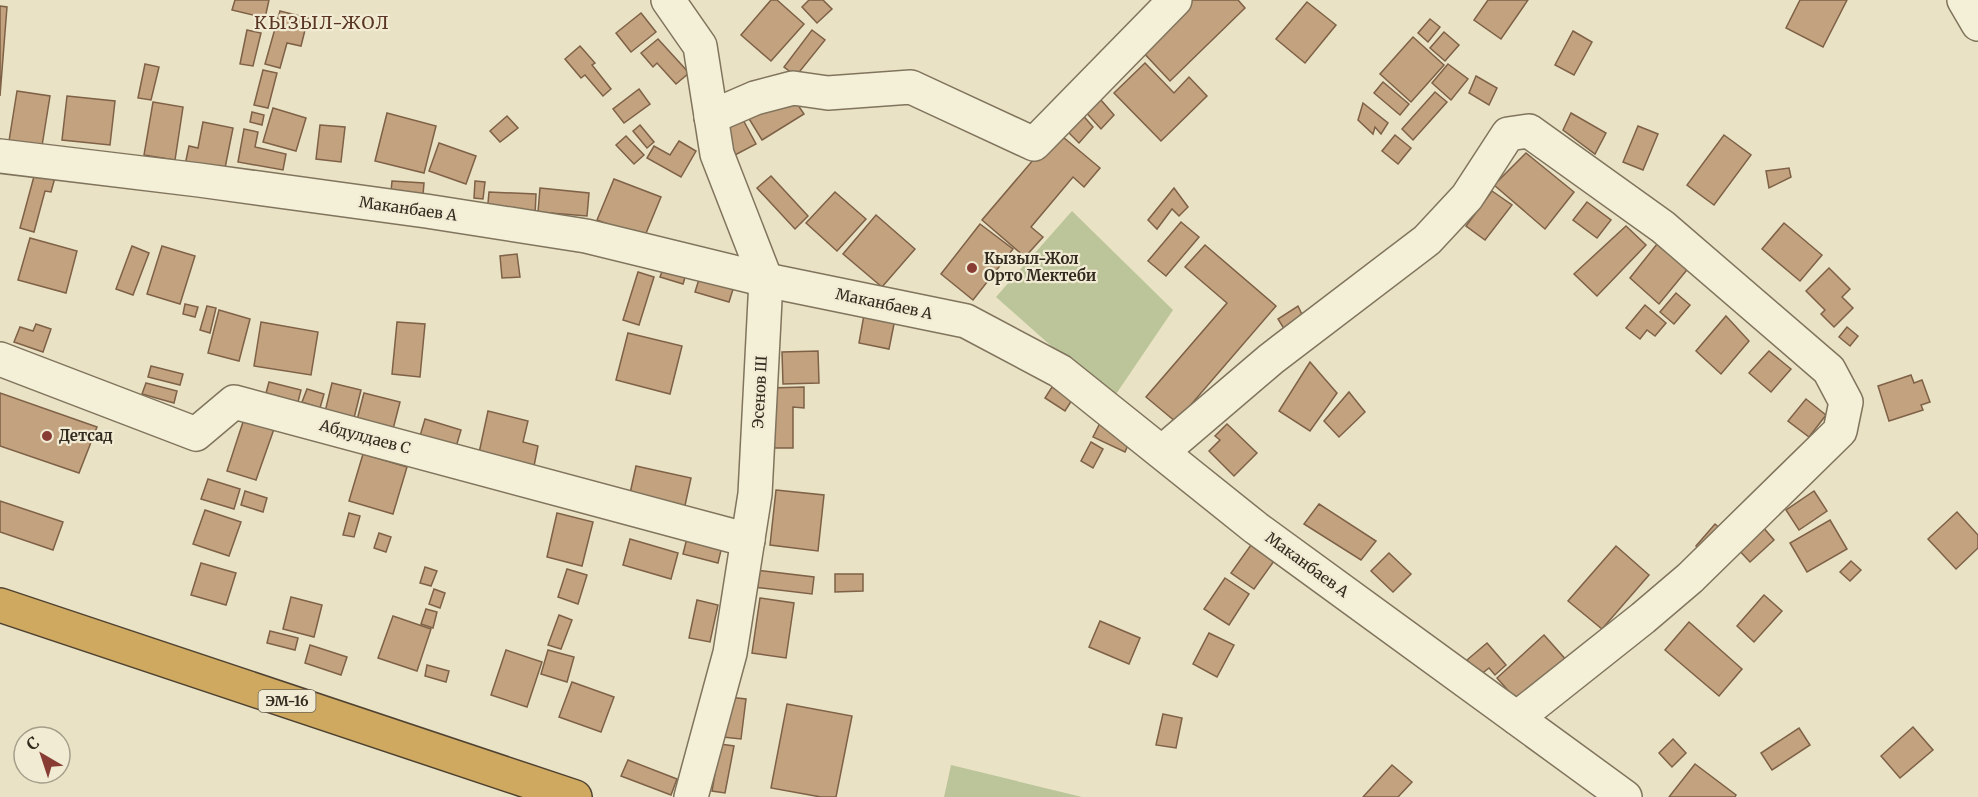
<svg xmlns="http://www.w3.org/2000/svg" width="1978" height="797" viewBox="0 0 1978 797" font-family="Merriweather,serif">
	<rect width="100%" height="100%" fill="#e9e2c5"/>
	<!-- green -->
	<g fill="#bcc59a">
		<polygon points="1072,211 1173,310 1112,400 996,297"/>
		<polygon points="951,765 1082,797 944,797"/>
	</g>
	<!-- building -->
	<g fill="#c3a27f" stroke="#7e6146" stroke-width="1.5">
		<polygon points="235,0 269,0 265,18 232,10"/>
		<polygon points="771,0 777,0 804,24 771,61 741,35"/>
		<polygon points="809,0 823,0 832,9 817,23 802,7"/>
		<polygon points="1191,0 1238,0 1245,8 1170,81 1140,49"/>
		<polygon points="1488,0 1528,0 1501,39 1474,20"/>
		<polygon points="1800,0 1847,0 1823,47 1786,28"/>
		<polygon points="1307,2 1336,25 1305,63 1276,39"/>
		<polygon points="0,6 7,7 0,96"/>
		<polygon points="280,11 308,18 301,46 287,43 280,68 265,64"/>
		<polygon points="641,13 656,32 631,52 616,33"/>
		<polygon points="1430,19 1440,27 1428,42 1418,33"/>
		<polygon points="247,30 261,33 253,66 240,64"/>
		<polygon points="812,30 825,40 796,76 784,67"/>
		<polygon points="1573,31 1592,42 1574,75 1555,65"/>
		<polygon points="1444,32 1459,45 1445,61 1430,48"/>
		<polygon points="1413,37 1444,65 1411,102 1380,74"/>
		<polygon points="658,39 689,73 676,84 657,63 653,67 641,53"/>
		<polygon points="580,46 595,63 592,65 611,89 603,96 585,75 581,78 565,59"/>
		<polygon points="1145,63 1174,93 1189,77 1207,96 1161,141 1114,93"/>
		<polygon points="145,64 159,67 151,100 138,98"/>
		<polygon points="1448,64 1468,79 1451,100 1432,83"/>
		<polygon points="263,70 277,73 268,108 254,105"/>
		<polygon points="1476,76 1497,88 1489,105 1469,93"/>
		<polygon points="1383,82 1409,104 1400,115 1374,93"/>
		<polygon points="639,89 650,104 624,123 613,109"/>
		<polygon points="17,91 50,96 42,146 9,141"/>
		<polygon points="1094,92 1114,115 1101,129 1082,108"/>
		<polygon points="1435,92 1447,102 1413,140 1402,129"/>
		<polygon points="67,96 115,101 110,145 62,140"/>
		<polygon points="792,96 804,114 762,140 748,117"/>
		<polygon points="153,102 183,107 175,160 144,155"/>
		<polygon points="1363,103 1388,123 1381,134 1375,127 1373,134 1358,120"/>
		<polygon points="1075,106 1093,127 1079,143 1060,124"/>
		<polygon points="273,108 306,118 296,151 263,142"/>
		<polygon points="252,112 264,115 262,125 250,122"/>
		<polygon points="387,113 436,126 424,173 375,161"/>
		<polygon points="1571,113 1606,133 1595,154 1563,130"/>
		<polygon points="507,116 518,128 500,142 490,131"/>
		<polygon points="742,118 756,144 735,155 721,129"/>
		<polygon points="203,122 233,128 224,173 185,165 189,146 198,148"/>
		<polygon points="320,125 345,127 341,162 316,159"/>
		<polygon points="640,125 654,142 647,148 633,131"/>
		<polygon points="1638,126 1658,134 1643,170 1623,162"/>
		<polygon points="244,129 258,132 255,147 286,154 283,170 238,162"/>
		<polygon points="1057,132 1100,168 1084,187 1073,177 1031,227 1043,237 1025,257 982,220"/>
		<polygon points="1395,135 1411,148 1398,164 1382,151"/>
		<polygon points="1724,135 1751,155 1714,205 1687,185"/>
		<polygon points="626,136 644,155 634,164 616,145"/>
		<polygon points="679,141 696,151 681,177 647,158 654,146 670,155"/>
		<polygon points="439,143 476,156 466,184 429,171"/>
		<polygon points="1526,153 1574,192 1545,229 1494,185"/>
		<polygon points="1789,168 1791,177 1769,188 1766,171"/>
		<polygon points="36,169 56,174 51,192 45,191 34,232 20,228"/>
		<polygon points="771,176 808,216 795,229 757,188"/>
		<polygon points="614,179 661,197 644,238 597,220"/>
		<polygon points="392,181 424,183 423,195 391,192"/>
		<polygon points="475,181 485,182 483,199 474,198"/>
		<polygon points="540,188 589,193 587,216 538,212"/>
		<polygon points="1174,188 1188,207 1179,216 1172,209 1157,229 1148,220"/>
		<polygon points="1492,191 1512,205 1485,240 1466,226"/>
		<polygon points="489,192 536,194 535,216 487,214"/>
		<polygon points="835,192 866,219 837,251 806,223"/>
		<polygon points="1587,202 1611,220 1597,238 1573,220"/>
		<polygon points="876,215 915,249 882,287 843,254"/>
		<polygon points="1181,222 1199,237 1166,276 1148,261"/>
		<polygon points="1784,223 1822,255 1800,281 1762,249"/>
		<polygon points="980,224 1013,249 973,300 941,274"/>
		<polygon points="1626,226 1646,245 1597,296 1574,274"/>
		<polygon points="1665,234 1695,260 1659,304 1630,278"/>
		<polygon points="30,238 77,251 66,293 18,280"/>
		<polygon points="1205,245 1276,306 1176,422 1146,397 1227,303 1185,267"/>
		<polygon points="132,246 149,253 133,295 116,289"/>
		<polygon points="162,246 195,256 180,304 147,294"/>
		<polygon points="517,254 520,277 502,278 500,256"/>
		<polygon points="665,264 687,271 683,284 660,277"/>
		<polygon points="1829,268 1850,289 1842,297 1853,308 1834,327 1821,314 1825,310 1806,291"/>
		<polygon points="638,272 654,277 639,325 623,320"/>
		<polygon points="700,276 734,286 729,302 695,292"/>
		<polygon points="1676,293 1690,305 1674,324 1660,312"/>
		<polygon points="185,304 198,307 195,317 183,314"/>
		<polygon points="1645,305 1666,323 1655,336 1647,330 1640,339 1626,328"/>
		<polygon points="207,306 216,308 210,333 200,330"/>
		<polygon points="1298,306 1305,321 1286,332 1278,319"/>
		<polygon points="865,309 896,314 889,349 859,343"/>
		<polygon points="219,310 250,319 239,361 208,353"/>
		<polygon points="1726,316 1749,341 1721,374 1696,351"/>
		<polygon points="261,322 318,332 311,375 254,366"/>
		<polygon points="397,322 425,324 420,377 392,374"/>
		<polygon points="36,324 51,329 43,352 14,342 20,327 33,331"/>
		<polygon points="1847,327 1858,336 1850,346 1839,337"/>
		<polygon points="628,333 682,346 670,394 616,380"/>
		<polygon points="818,351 819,383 783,384 782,352"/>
		<polygon points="1769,351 1791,369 1771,392 1749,373"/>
		<polygon points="1310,362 1337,393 1310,431 1279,411"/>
		<polygon points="151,366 183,374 180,385 148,377"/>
		<polygon points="1911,375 1914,383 1922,380 1930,402 1921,405 1923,410 1889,421 1878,386"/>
		<polygon points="269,382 301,390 298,402 266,393"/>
		<polygon points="146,383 177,391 174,403 142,394"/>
		<polygon points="332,383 361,390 354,418 325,412"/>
		<polygon points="804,387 804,408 793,407 793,448 770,448 769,388"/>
		<polygon points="1052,387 1072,400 1065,411 1045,398"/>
		<polygon points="307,389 324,394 320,408 302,402"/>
		<polygon points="1349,392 1365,412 1339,437 1324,421"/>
		<polygon points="0,393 97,427 79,473 0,446"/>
		<polygon points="364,393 400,402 393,429 357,420"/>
		<polygon points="1806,399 1826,415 1809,437 1788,421"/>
		<polygon points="488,411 528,421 523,442 538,446 534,466 479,453"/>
		<polygon points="244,419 274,429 256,480 227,471"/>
		<polygon points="425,419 461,430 456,447 420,436"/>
		<polygon points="1100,423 1131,438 1125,452 1093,437"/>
		<polygon points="1227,424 1257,453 1234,476 1209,451 1220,440 1215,436"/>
		<polygon points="1091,442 1103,449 1093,468 1081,461"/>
		<polygon points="363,454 407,467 393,514 349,501"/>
		<polygon points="636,466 691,478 684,510 629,498"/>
		<polygon points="208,479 240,489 234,509 201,499"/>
		<polygon points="776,490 824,495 818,551 770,545"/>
		<polygon points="245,491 267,498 263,512 241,505"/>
		<polygon points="1814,491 1827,511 1799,530 1786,510"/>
		<polygon points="0,501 63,522 53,550 0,532"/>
		<polygon points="1319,504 1376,541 1361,560 1304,524"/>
		<polygon points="205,510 241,522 229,556 193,544"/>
		<polygon points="1957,512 1978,535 1978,548 1956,569 1928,539"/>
		<polygon points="349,513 360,516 354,537 343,535"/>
		<polygon points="557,513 593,522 582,566 547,557"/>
		<polygon points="1830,520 1847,549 1807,572 1790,543"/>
		<polygon points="1715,524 1724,532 1705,554 1696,546"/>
		<polygon points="1762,526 1774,540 1750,562 1737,548"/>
		<polygon points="379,533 391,537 386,552 374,548"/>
		<polygon points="687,538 722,546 718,563 683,554"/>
		<polygon points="630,539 678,553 671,579 623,565"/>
		<polygon points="1251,545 1274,561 1254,589 1231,573"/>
		<polygon points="1616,546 1649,575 1602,629 1568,601"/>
		<polygon points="1389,553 1411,574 1393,592 1371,571"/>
		<polygon points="1851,561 1861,570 1850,581 1840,572"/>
		<polygon points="201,563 236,573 226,605 191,595"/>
		<polygon points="425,567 437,571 431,586 420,583"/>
		<polygon points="567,569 587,575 578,604 558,597"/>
		<polygon points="755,570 814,577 812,594 753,587"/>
		<polygon points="835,574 863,574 863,591 835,592"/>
		<polygon points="1225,578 1249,594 1229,625 1204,609"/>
		<polygon points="434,589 445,593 440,608 429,604"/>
		<polygon points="1764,595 1782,611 1754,642 1737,626"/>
		<polygon points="291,597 322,605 314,637 283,629"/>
		<polygon points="760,598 794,603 786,658 752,653"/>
		<polygon points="697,600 718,605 710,642 689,638"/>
		<polygon points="426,609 437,612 433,628 421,624"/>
		<polygon points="559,615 572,620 561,649 548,645"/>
		<polygon points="393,616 431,629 417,671 378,658"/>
		<polygon points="1100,621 1140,638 1129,664 1089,647"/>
		<polygon points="1689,622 1742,669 1719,696 1665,650"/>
		<polygon points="270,631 298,638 295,650 267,643"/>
		<polygon points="1209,633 1234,645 1217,677 1193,664"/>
		<polygon points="1544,635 1568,662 1521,705 1497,678"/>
		<polygon points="1487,643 1506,665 1495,675 1489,668 1480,675 1467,660"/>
		<polygon points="310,645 347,657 341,675 305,663"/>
		<polygon points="506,650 542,662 527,707 491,695"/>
		<polygon points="548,650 574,657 567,682 541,674"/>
		<polygon points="427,665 449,671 446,682 425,676"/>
		<polygon points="572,682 614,697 601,732 559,717"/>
		<polygon points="728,697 746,699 741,739 723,737"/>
		<polygon points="787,704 852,716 836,797 821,797 771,788"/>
		<polygon points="1163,714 1182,718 1176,748 1156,745"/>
		<polygon points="1913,727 1933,750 1900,778 1881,756"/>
		<polygon points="1799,728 1810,745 1772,770 1761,753"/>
		<polygon points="1673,739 1686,753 1672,767 1659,753"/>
		<polygon points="720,744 734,746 725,793 712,791"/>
		<polygon points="628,760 677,779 671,795 621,776"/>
		<polygon points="1695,764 1736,795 1735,797 1669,797"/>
		<polygon points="1392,765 1412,782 1398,797 1363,797"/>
	</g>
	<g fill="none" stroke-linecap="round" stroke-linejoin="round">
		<!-- minor casing -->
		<g stroke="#81745d" stroke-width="36">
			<g id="minor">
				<polyline points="668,0 700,46 717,154 766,280 755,494 730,653 691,797"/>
				<polyline points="1964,0 1978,24"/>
				<polyline points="711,117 755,98 793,88 828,93 911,87 1034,144 1175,0"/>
				<polyline points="0,156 199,180 426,211 586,236 766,280 966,321 1060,371 1256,528 1625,797"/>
				<polyline points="0,359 196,434 234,402 748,540"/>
				<polyline points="1162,452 1271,359 1427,240 1467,197 1508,134 1529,131 1663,227 1829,370 1846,402 1840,431 1690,578 1643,618 1517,718"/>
			</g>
		</g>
		<!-- highway casing -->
		<g stroke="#504231" stroke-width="36">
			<polyline id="highway" points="0,605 575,797"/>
		</g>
		<!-- minor -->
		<use href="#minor" stroke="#f4efd7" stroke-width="33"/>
		<!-- highway -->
		<use href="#highway" stroke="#cfa95f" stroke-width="33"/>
	</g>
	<!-- markers -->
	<g fill="#893c34" stroke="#f1ebd3" stroke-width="2">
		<circle cx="972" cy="268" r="6"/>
		<circle cx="47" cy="436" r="6"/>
	</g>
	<g text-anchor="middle" stroke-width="4.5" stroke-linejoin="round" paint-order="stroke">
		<!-- shield labels -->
		<rect fill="#f1ebd3" stroke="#6c6555" stroke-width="1.5" x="258.5" y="690" width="57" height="22" rx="4.5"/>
		<g font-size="14" font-weight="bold" fill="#332b1f">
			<text x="287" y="706">ЭМ-16</text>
		</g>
		<!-- street labels -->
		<g font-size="15" fill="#332b1f" stroke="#f1ebd3">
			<text transform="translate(408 209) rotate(8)" y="5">Маканбаев А</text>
			<text transform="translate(884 304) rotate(12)" y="5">Маканбаев А</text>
			<text transform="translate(760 392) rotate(-87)" y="5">Эсенов Ш</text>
			<text transform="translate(365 437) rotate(15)" y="5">Абдулдаев С</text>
			<text transform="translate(1307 565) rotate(36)" y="5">Маканбаев А</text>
		</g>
		<!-- poi labels -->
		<g font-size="15" font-weight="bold" fill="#332b1f" stroke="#f1ebd3" text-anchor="start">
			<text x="984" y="264">Кызыл-Жол<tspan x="984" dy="17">Орто Мектеби</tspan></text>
			<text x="59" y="441">Детсад</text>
		</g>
		<!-- quarter labels -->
		<g font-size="18" letter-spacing="1.5" fill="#5b3523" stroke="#f1ebd3">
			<text x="322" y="29">КЫЗЫЛ-ЖОЛ</text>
		</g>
	</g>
	<!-- north arrow -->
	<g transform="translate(42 755) rotate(321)"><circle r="28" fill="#f1ebd3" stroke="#a59e8b" stroke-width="1.5"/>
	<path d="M0-4.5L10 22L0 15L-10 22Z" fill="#893c34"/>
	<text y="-9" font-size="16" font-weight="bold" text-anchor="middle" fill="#332b1f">С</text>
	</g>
</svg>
